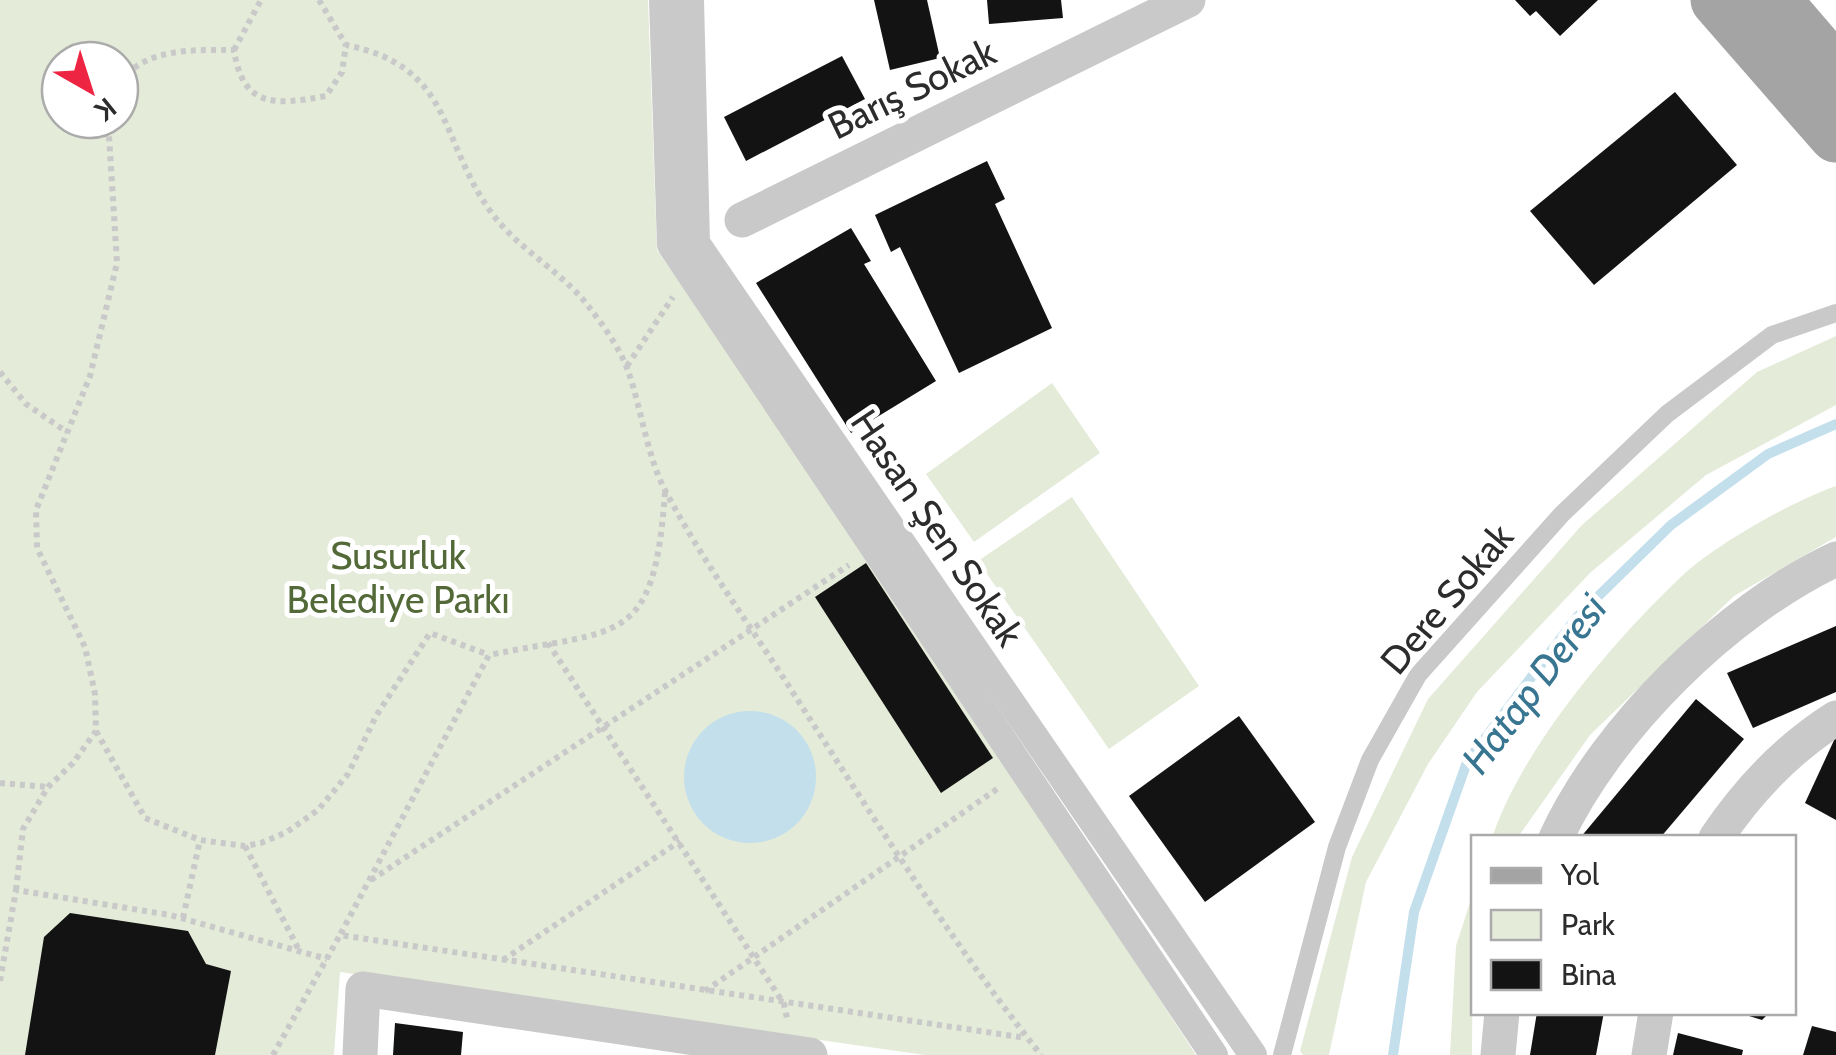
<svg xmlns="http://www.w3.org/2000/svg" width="1836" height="1055" viewBox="0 0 1836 1055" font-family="Cabin,sans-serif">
	<rect width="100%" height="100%" fill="#fff"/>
	<!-- green -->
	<g fill="#e4ebd9" fill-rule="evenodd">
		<path d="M0,0H648L657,250L862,544L1196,1055H925L340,972L334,1055H0ZM60,60H120V120H60Z"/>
		<polygon points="1836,336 1836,405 1706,475 1590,573 1477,692 1428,764 1366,882 1329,1055 1303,1055 1300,1051 1352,857 1428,699 1582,525 1757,372"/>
		<polygon points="1052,383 1100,453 974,542 926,474"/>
		<path d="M1836,486V537L1734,596L1590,735L1518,837L1492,838C1522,747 1615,639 1684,574C1718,543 1793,501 1836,486Z"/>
		<polygon points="1072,497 1199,686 1109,749 978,561"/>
		<polygon points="1473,893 1472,1055 1450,1055 1456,946"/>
	</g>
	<!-- water -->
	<circle fill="#c3dfec" cx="750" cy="777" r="66"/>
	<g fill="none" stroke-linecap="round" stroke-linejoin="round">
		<!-- stream -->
		<polyline stroke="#c3dfec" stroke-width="10" points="1393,1055 1414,912 1467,762 1577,617 1671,525 1768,454 1836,424"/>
	</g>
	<!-- building -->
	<g fill="#131313">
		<polygon points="874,0 927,0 940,58 890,70"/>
		<polygon points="987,0 1061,0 1063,18 989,24"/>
		<polygon points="1515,0 1598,0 1560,36 1536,11 1530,16"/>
		<polygon points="842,56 865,99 746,161 724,117"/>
		<polygon points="1675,92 1737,165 1594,285 1530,211"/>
		<polygon points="987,161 1005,199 995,204 1052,328 959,373 900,247 891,252 875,215"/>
		<polygon points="851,228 871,261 864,264 936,381 851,433 756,283"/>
		<polygon points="866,563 993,758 941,793 815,597"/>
		<polygon points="1836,626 1836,692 1753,728 1727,673"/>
		<polygon points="1696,699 1744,739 1660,838 1580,838"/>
		<polygon points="1239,716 1315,822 1205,902 1129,796"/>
		<polygon points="1836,736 1836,820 1805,803"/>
		<polygon points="70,913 188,931 206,964 231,971 215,1055 25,1055 44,937"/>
		<polygon points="1537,1012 1604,1012 1596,1055 1530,1055"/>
		<polygon points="1736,1012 1770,1012 1762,1020"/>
		<polygon points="395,1023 463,1032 461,1055 393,1055"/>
		<polygon points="1812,1026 1836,1032 1836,1055 1803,1055"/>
		<polygon points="1678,1033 1743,1050 1742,1055 1673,1055"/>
	</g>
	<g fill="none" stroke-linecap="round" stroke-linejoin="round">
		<!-- path -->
		<g stroke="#c9c9c9" stroke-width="6" stroke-dasharray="5 5" stroke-linecap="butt">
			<polyline points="319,0 346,45"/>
			<polyline points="234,50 261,0"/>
			<path d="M120,82C146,47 195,50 234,50C243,109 276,105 326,96L342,72L346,45C454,67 438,139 491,212C518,250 561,270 589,307C603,325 621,350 628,371C642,410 647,458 667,494C705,565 754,631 797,699C875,820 952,943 1041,1055"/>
			<polyline points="627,366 673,297"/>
			<polyline points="0,372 26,404 67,432"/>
			<path d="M665,492C654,648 621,628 489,655L340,935L1026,1038"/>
			<polyline points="548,643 784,1004 787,1018"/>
			<polyline points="96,731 145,818 200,840 245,846 261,843 287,832 318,810 348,774 376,716 430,633 489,655"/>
			<polyline points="0,783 48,787"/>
			<polyline points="245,846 299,950"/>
			<polyline points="371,880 849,565"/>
			<polyline points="16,890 23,829 48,787 73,763 96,731 95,694 85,647 37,548 36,510 90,376 117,263 108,120"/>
			<polyline points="183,918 200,840"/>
			<polyline points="503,960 680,841"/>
			<polyline points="0,981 16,890 170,915 327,959"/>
			<polyline points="705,991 1000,787"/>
			<polyline points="273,1055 340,935"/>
		</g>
		<!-- service -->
		<polyline stroke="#c9c9c9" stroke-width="18" points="1282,1055 1337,847 1370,760 1418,675 1562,514 1667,414 1772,335 1836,313"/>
		<!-- pedestrian -->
		<g stroke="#c9c9c9" stroke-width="28">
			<polyline points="663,0 671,245 1214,1055"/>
			<polyline points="690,0 696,243 1253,1055"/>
		</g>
		<!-- minor -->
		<g stroke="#c9c9c9" stroke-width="35">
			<polyline points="742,220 1188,0"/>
			<path d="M1556,838C1607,728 1727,610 1836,559"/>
			<path d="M1716,838C1749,789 1787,749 1836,718"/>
			<polyline points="360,1055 363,989 810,1055"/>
			<polyline points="1498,1055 1502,1012"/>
			<polyline points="1649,1055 1656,1012"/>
		</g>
		<!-- primary -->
		<g stroke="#a4a4a4" stroke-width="55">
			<polyline points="1718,0 1836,135"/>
			<polyline points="1773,0 1836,73"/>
		</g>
	</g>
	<g text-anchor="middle" stroke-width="10" stroke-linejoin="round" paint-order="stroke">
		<!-- street labels -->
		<g font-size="38" fill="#2c2c2c" stroke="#fff">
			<text transform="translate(912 89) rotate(-26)" y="13">Barış Sokak</text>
			<text transform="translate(937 528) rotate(56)" y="13">Hasan Şen Sokak</text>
			<text transform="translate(1447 599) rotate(-50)" y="13">Dere Sokak</text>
		</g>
		<!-- park labels -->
		<g font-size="38" fill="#536938" stroke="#fff">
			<text x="398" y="569">Susurluk<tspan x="398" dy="44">Belediye Parkı</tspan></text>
		</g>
		<!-- water labels -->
		<g font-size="40" font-style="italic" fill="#377591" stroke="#fff">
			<text transform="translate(1534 684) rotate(-53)" y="14">Hatap Deresi</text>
		</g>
	</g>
	<!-- legend -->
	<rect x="1471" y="835" width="325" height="180" fill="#ffffff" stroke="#ababab" stroke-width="2.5"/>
	<rect x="1491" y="868" width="50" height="15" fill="#a4a4a4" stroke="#ababab" stroke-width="2.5"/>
	<text x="1561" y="885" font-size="30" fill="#2c2c2c">Yol</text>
	<rect x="1491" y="910" width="50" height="30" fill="#e4ebd9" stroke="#ababab" stroke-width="2.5"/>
	<text x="1561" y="935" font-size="30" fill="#2c2c2c">Park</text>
	<rect x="1491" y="960" width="50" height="30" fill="#131313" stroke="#ababab" stroke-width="2.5"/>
	<text x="1561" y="985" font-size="30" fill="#2c2c2c">Bina</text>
	<!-- north arrow -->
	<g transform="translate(90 90) rotate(141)"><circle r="48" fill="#ffffff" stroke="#ababab" stroke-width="2.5"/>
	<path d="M0-8L18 38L0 25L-18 38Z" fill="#ed2542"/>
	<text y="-15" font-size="28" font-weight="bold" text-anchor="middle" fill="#2c2c2c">K</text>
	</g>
</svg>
